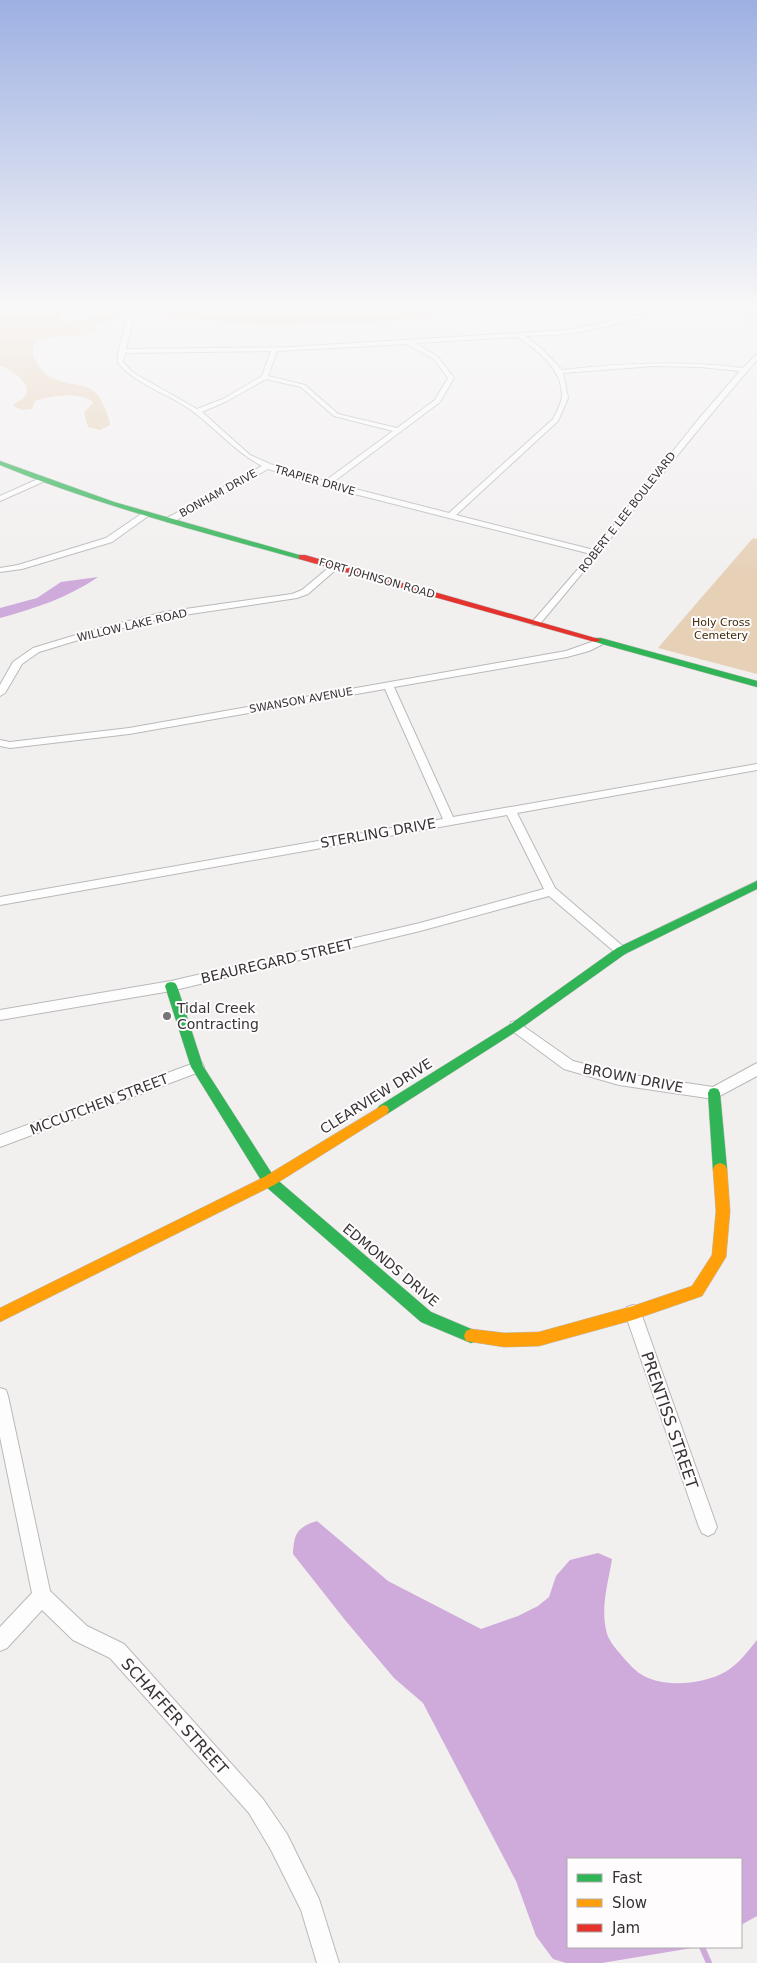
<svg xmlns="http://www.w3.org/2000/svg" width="757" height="1963" viewBox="0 0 757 1963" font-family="'DejaVu Sans',sans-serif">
	<rect width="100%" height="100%" fill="#f2efef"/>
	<!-- green -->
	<g fill="#e6d0b6">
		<path d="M5,304H90L71,307L72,311L61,314L59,320L62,321L88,320L99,307L117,304L120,306L121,311L112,320L91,327L97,330L96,332C77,338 57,334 39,341C34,343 32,347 33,353C33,357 35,359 37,363C49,389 84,379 96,393C102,400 109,416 110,425L100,430L88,427L84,412L93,403C85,391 48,396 35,401L32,409L22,410L13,406C16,401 23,400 25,396C34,384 9,368 0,366V311Z"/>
		<polygon points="136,304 542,304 389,321 265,326 148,314 138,312"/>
		<polygon points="753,538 757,539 757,674 658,648"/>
	</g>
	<!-- water -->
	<g fill="#ceabda">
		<path d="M98,577C69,597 34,609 0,618V608L37,598L61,582Z"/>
		<path d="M317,1521L388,1581L481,1629L518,1616L538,1606L549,1597L556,1576L570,1560L598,1553L612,1559C608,1584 600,1608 607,1634C610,1642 616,1649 622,1656C628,1663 636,1672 644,1676C666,1688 704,1684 725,1672C738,1665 748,1651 757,1640V1916L741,1925V1859H568V1947H698L602,1963H566L553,1959L536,1936L516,1881L423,1703L394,1678L345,1620L293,1554C294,1534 297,1527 317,1521Z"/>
	</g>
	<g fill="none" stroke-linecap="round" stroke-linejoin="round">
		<!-- stream -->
		<polyline stroke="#ceabda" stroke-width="6" points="702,1947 709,1963"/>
		<!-- street casing -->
		<g stroke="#bab9b9" stroke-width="2">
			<g id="street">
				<path d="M126,304H132L134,317L126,349L289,347L569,330L660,310L697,306L733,310L757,319V323C750,320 743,316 736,314C685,300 638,321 589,330C568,335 546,335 525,336L541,348L562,370C622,363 682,360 743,368L757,354V360C683,445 613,538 539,625H533V621L591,554L323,486L268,469L173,522H167V518L262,466C236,452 218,431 195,413C171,394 139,387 118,363C116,344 130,327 126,304ZM518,337C538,351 563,369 562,397C561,404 556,413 553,419L449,513L332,483L440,402L454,378L438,357L415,343ZM407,344L434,359L448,378L435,400L397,428L338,414L305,385L268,376L277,351ZM271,351L262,376L223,399L197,409L132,372L123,362L125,353ZM653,366L700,367L740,371L697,421L594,550L456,515L558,421L568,398L563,373ZM266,379L301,387L334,416L393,431L325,481L270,464L250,455L202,412L227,401Z"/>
				<polygon points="38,479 45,481 0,501 0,496"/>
				<polygon points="144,512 151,514 112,542 22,569 0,572 0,568 18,565 106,538"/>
				<polygon points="333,564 340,566 308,594 297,598 164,618 95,635 39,652 22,664 5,693 0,696 0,685 13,662 33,648 89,631 164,612 292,594 302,590"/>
				<polygon points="600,639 604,642 603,644 589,651 567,657 394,687 453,817 757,764 757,770 517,813 555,888 625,948 627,951 625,954 617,954 549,896 420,931 171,991 0,1020 0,1010 171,981 420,923 544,889 507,815 0,905 0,897 443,819 385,689 129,734 10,748 0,746 0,740 10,742 129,728 566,651"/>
				<polygon points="516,1021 573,1061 619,1073 713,1087 757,1063 757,1076 714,1099 619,1085 564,1069 511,1030 510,1026 511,1022"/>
				<polygon points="197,1062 202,1063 204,1067 202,1071 0,1147 0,1135"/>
				<polygon points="633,1305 639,1307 641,1313 717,1527 714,1533 708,1536 702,1533 699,1527 625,1313 627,1307"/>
				<polygon points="0,1388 6,1390 8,1396 50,1591 87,1626 124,1644 263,1799 287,1834 319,1899 339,1963 317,1963 301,1910 271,1850 249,1813 110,1658 73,1640 42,1610 7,1648 0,1651 0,1627 32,1593 0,1437"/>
			</g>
		</g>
		<!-- fast casing -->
		<g stroke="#bab9b9" stroke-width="1">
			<g id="fast">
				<path d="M0,461L114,502L306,557L299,559C198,531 97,505 0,465Z"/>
				<polygon points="595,638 601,638 757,681 757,687 595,642"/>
				<polygon points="757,881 757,889 625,954 520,1029 387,1114 383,1115 379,1114 377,1110 379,1106 512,1023 617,948"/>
				<polygon points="171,982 175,983 177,986 203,1066 274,1177 431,1312 476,1331 478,1336 476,1341 471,1343 421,1322 264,1185 191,1067 165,986 167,983"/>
				<polygon points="714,1088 718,1089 720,1093 727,1169 725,1173 720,1175 715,1173 713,1169 708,1093 710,1089"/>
			</g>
		</g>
		<!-- slow casing -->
		<g stroke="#bab9b9" stroke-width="1">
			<g id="slow">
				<polygon points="383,1105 387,1106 389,1110 387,1114 274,1185 0,1322 0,1308 264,1177"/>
				<polygon points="720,1163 725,1165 727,1169 730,1211 726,1257 702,1296 633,1320 539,1346 504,1347 466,1341 464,1336 466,1331 471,1329 504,1333 539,1332 633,1306 692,1286 712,1255 716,1211 713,1169 715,1165"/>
			</g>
		</g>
		<!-- jam casing -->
		<g stroke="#bab9b9" stroke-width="1">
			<polygon id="jam" points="299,555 305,555 602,640 595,642 299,559"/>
		</g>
		<!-- street -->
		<use href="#street" fill="#fdfdfd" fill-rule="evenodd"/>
		<!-- fast -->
		<use href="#fast" fill="#30b455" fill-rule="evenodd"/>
		<!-- slow -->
		<use href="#slow" fill="#ff9f0a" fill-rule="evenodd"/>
		<!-- jam -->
		<use href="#jam" fill="#e5322d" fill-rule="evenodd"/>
	</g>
	<!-- sky -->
	<linearGradient id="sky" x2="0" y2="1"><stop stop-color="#9db0e2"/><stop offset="0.53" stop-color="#f9f8f8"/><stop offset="1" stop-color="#f9f8f8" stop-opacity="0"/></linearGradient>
	<rect width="757" height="579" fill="url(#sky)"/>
	<!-- markers -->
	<circle fill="#787575" stroke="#fefcfc" stroke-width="2" cx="167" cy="1016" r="5"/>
	<g text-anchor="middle" stroke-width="4" stroke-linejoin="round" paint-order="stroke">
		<!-- far-street labels -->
		<g font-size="11" fill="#363434" stroke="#fefcfc">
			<text transform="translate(315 480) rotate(16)" y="4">TRAPIER DRIVE</text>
			<text transform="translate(218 493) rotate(-29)" y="4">BONHAM DRIVE</text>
			<text transform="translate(627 512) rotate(-52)" y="4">ROBERT E LEE BOULEVARD</text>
			<text transform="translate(377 578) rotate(16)" y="4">FORT JOHNSON ROAD</text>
			<text transform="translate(132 625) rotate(-13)" y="4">WILLOW LAKE ROAD</text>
			<text transform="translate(301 700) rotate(-10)" y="4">SWANSON AVENUE</text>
		</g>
		<!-- far-park labels -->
		<g font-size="11" fill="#412b0b" stroke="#fefcfc">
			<text x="721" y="626">Holy Cross<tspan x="721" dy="13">Cemetery</tspan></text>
		</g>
		<!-- street labels -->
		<g font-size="14" fill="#363434" stroke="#fefcfc">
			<text transform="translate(378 833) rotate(-10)" y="5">STERLING DRIVE</text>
			<text transform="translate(277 961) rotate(-13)" y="5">BEAUREGARD STREET</text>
			<text transform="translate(633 1078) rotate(11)" y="5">BROWN DRIVE</text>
			<text transform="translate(376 1096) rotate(-32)" y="5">CLEARVIEW DRIVE</text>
			<text transform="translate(99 1104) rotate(-21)" y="5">MCCUTCHEN STREET</text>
			<text transform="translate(391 1265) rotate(40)" y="5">EDMONDS DRIVE</text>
		</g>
		<!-- poi labels -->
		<g font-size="14" fill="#363434" stroke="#fefcfc" text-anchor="start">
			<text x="177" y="1013">Tidal Creek<tspan x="177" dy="16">Contracting</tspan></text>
		</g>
		<!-- near-street labels -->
		<g font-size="16" fill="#363434" stroke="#fefcfc">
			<text transform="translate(670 1420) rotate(71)" y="6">PRENTISS STREET</text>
			<text transform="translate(175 1716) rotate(48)" y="6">SCHAFFER STREET</text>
		</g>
	</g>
	<!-- legend -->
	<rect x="567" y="1858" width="175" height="90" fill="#fefcfc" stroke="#aeacac"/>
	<rect x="577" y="1874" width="25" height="8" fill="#30b455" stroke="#aeacac"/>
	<text x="612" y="1883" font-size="15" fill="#363434">Fast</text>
	<rect x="577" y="1899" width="25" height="8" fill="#ff9f0a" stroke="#aeacac"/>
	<text x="612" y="1908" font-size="15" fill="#363434">Slow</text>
	<rect x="577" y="1924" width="25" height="8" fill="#e5322d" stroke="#aeacac"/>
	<text x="612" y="1933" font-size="15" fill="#363434">Jam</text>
</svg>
